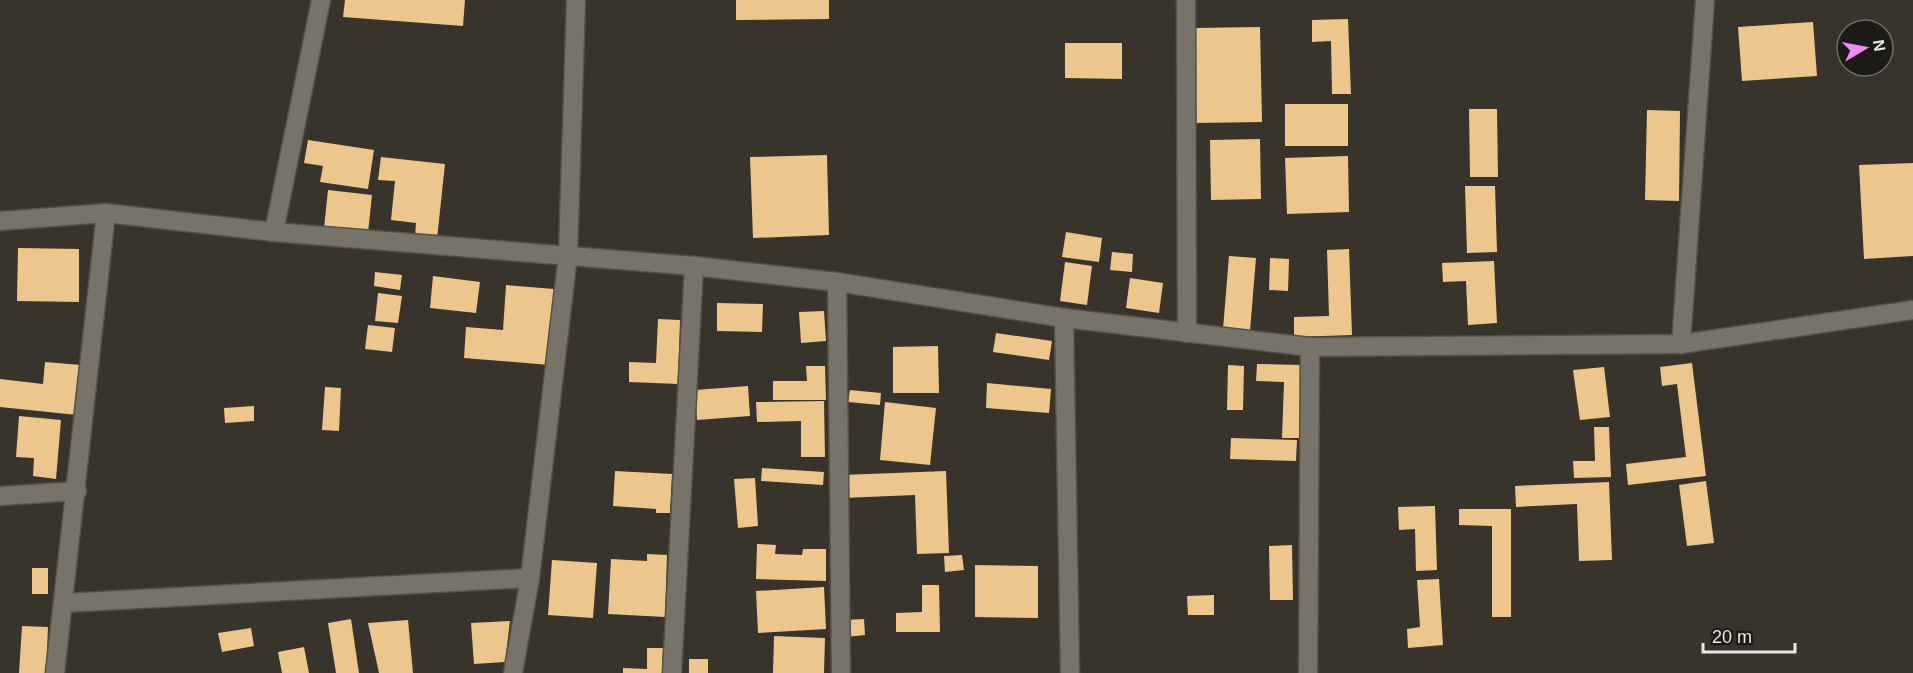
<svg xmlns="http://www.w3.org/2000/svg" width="1913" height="673" viewBox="0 0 1913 673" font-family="Helvetica,sans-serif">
	<rect width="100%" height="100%" fill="#38342b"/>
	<!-- building -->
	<g fill="#ecc68c">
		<polygon points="345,0 465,0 463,26 343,17"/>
		<polygon points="736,0 829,0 829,19 736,20"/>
		<polygon points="1348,19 1351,94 1332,94 1331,41 1312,42 1312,20"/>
		<polygon points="1813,22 1817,76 1742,81 1738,27"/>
		<polygon points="1260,27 1262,122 1196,123 1194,28"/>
		<polygon points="1065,43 1122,43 1122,79 1065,78"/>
		<rect x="1285" y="104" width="63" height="42"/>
		<polygon points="1469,109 1497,109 1498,177 1470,177"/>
		<polygon points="1647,110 1680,111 1679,201 1645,200"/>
		<polygon points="1260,139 1261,199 1211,200 1210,140"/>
		<polygon points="308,140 374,150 368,189 320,182 323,166 304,163"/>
		<polygon points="827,155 829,235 753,238 750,157"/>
		<polygon points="1348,156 1349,212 1287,214 1285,158"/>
		<polygon points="381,157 445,164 437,239 415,237 416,223 391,220 395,181 378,180"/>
		<polygon points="1913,163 1913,256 1864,259 1859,165"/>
		<polygon points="1465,186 1495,186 1497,252 1467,253"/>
		<polygon points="328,190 372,195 368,233 324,228"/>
		<polygon points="1066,232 1102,238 1099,262 1062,257"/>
		<polygon points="18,248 79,249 79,302 17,301"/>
		<polygon points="1349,249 1352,335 1294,337 1294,317 1329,316 1327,250"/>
		<polygon points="1112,252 1133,254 1132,272 1110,270"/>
		<polygon points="1229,256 1256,258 1250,331 1223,329"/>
		<polygon points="1270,258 1289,259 1288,291 1269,290"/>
		<polygon points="1494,261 1497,323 1468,325 1466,281 1443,282 1442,263"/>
		<polygon points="1065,262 1092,266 1087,305 1060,301"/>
		<polygon points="375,272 402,275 400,290 374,286"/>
		<polygon points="433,276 480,282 476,313 430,308"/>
		<polygon points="1130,278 1163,283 1159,313 1126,308"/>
		<polygon points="506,285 554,289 549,365 464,358 466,327 503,330"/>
		<polygon points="378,293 402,296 398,323 375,321"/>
		<polygon points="717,303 763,304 762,332 717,331"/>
		<polygon points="824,311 826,341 801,343 799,312"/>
		<polygon points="658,319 680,320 678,384 629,382 629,362 656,363"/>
		<polygon points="368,325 395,328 392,352 365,349"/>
		<polygon points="996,333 1052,341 1049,360 993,352"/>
		<polygon points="938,346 939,393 893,393 893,347"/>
		<polygon points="45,362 81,365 77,415 0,407 0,379 43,384"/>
		<polygon points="1692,363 1706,476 1628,485 1626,464 1686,457 1677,384 1662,386 1660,367"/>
		<polygon points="1257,364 1302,365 1299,438 1282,438 1284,382 1256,381"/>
		<polygon points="1228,365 1244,366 1243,410 1227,410"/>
		<polygon points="806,366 825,366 826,400 773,400 773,381 807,381"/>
		<polygon points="1604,367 1610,417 1580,420 1573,370"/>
		<polygon points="987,383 1051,389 1049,413 986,408"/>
		<polygon points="748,386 750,416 697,420 695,390"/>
		<polygon points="325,387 341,388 339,431 322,430"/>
		<polygon points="850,390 881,393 880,405 848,402"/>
		<polygon points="824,401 825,457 801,457 801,421 757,422 756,402"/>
		<polygon points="885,402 936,408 930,465 880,460"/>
		<polygon points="254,406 254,421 225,423 224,408"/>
		<polygon points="19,416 61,420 56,479 33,476 34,458 16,457"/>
		<polygon points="1594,427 1609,427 1611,477 1574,478 1573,461 1595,461"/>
		<polygon points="1231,438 1297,440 1296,461 1230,459"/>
		<polygon points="762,468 824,472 823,485 761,481"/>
		<polygon points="615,471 672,474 670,513 656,513 656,509 613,506"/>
		<polygon points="946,471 949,553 917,554 915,495 843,498 842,475"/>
		<polygon points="755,478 758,526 738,528 734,479"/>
		<polygon points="1706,481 1714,543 1687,546 1679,485"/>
		<polygon points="1609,482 1612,560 1579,561 1577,504 1516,507 1515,486"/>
		<polygon points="1435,506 1437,570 1416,571 1415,529 1399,530 1398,507"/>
		<polygon points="1459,509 1511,509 1511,617 1492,617 1492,526 1459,525"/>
		<polygon points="757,544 776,545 775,554 802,555 803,549 826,549 826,581 756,579"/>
		<polygon points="1292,545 1293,600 1270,600 1269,546"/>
		<polygon points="647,554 667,555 665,617 608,614 611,559 647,561"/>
		<polygon points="962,555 964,570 945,572 944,556"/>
		<polygon points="552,560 597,563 593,618 548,615"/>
		<polygon points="975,565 1038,566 1038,618 975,617"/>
		<rect x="32" y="568" width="16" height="26"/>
		<polygon points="1439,579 1443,645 1408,648 1407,629 1420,627 1417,580"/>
		<polygon points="922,585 939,585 940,632 896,632 896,613 922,612"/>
		<polygon points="824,587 826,629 758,633 756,591"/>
		<polygon points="1214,595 1214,615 1188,615 1187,596"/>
		<polygon points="351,619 359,673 336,673 328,623"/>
		<polygon points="864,619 865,635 846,637 844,620"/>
		<polygon points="408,620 413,673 379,673 368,623"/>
		<polygon points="510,621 505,662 474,664 471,623"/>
		<polygon points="22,626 48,627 46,673 19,673"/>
		<polygon points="251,628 254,646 222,652 218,633"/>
		<polygon points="774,636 825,638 824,673 773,673"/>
		<polygon points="304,647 309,673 282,673 278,652"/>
		<polygon points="647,648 663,648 662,673 623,673 623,668 647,669"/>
		<rect x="689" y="659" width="19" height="14"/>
	</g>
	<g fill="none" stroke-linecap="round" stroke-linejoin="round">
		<!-- minor casing -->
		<g stroke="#545049" stroke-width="21">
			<g id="minor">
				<polyline points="1186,0 1187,333"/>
				<polyline points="106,213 274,232 694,266 837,282 1064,318 1310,347 1681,344 1913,310"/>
				<polyline points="0,221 106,213 55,673"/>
				<polyline points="274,232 321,0"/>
				<polyline points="837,282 841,673"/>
				<polyline points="1064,318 1070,673"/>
				<polyline points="1681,344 1705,0"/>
				<polyline points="0,496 77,491"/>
				<polyline points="64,603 530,578"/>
				<polyline points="513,673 530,578 568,255 576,0"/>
				<polyline points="672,673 694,266"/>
				<polyline points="1308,673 1310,347"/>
			</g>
		</g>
		<!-- minor -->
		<use href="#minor" stroke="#787369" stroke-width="18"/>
	</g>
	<!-- north arrow -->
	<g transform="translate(1865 48) rotate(80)"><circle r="28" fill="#1d1b17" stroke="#6f6d69" stroke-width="1.5"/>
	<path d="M0-4.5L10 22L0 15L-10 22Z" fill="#ef8bf6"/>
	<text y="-9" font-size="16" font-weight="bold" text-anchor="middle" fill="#ebe8e3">N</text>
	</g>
	<!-- scale -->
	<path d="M1703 643v9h92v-9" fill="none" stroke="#ebe8e3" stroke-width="3"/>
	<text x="1712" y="643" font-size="18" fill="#ebe8e3" stroke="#1d1b17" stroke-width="4.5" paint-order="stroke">20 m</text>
</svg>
